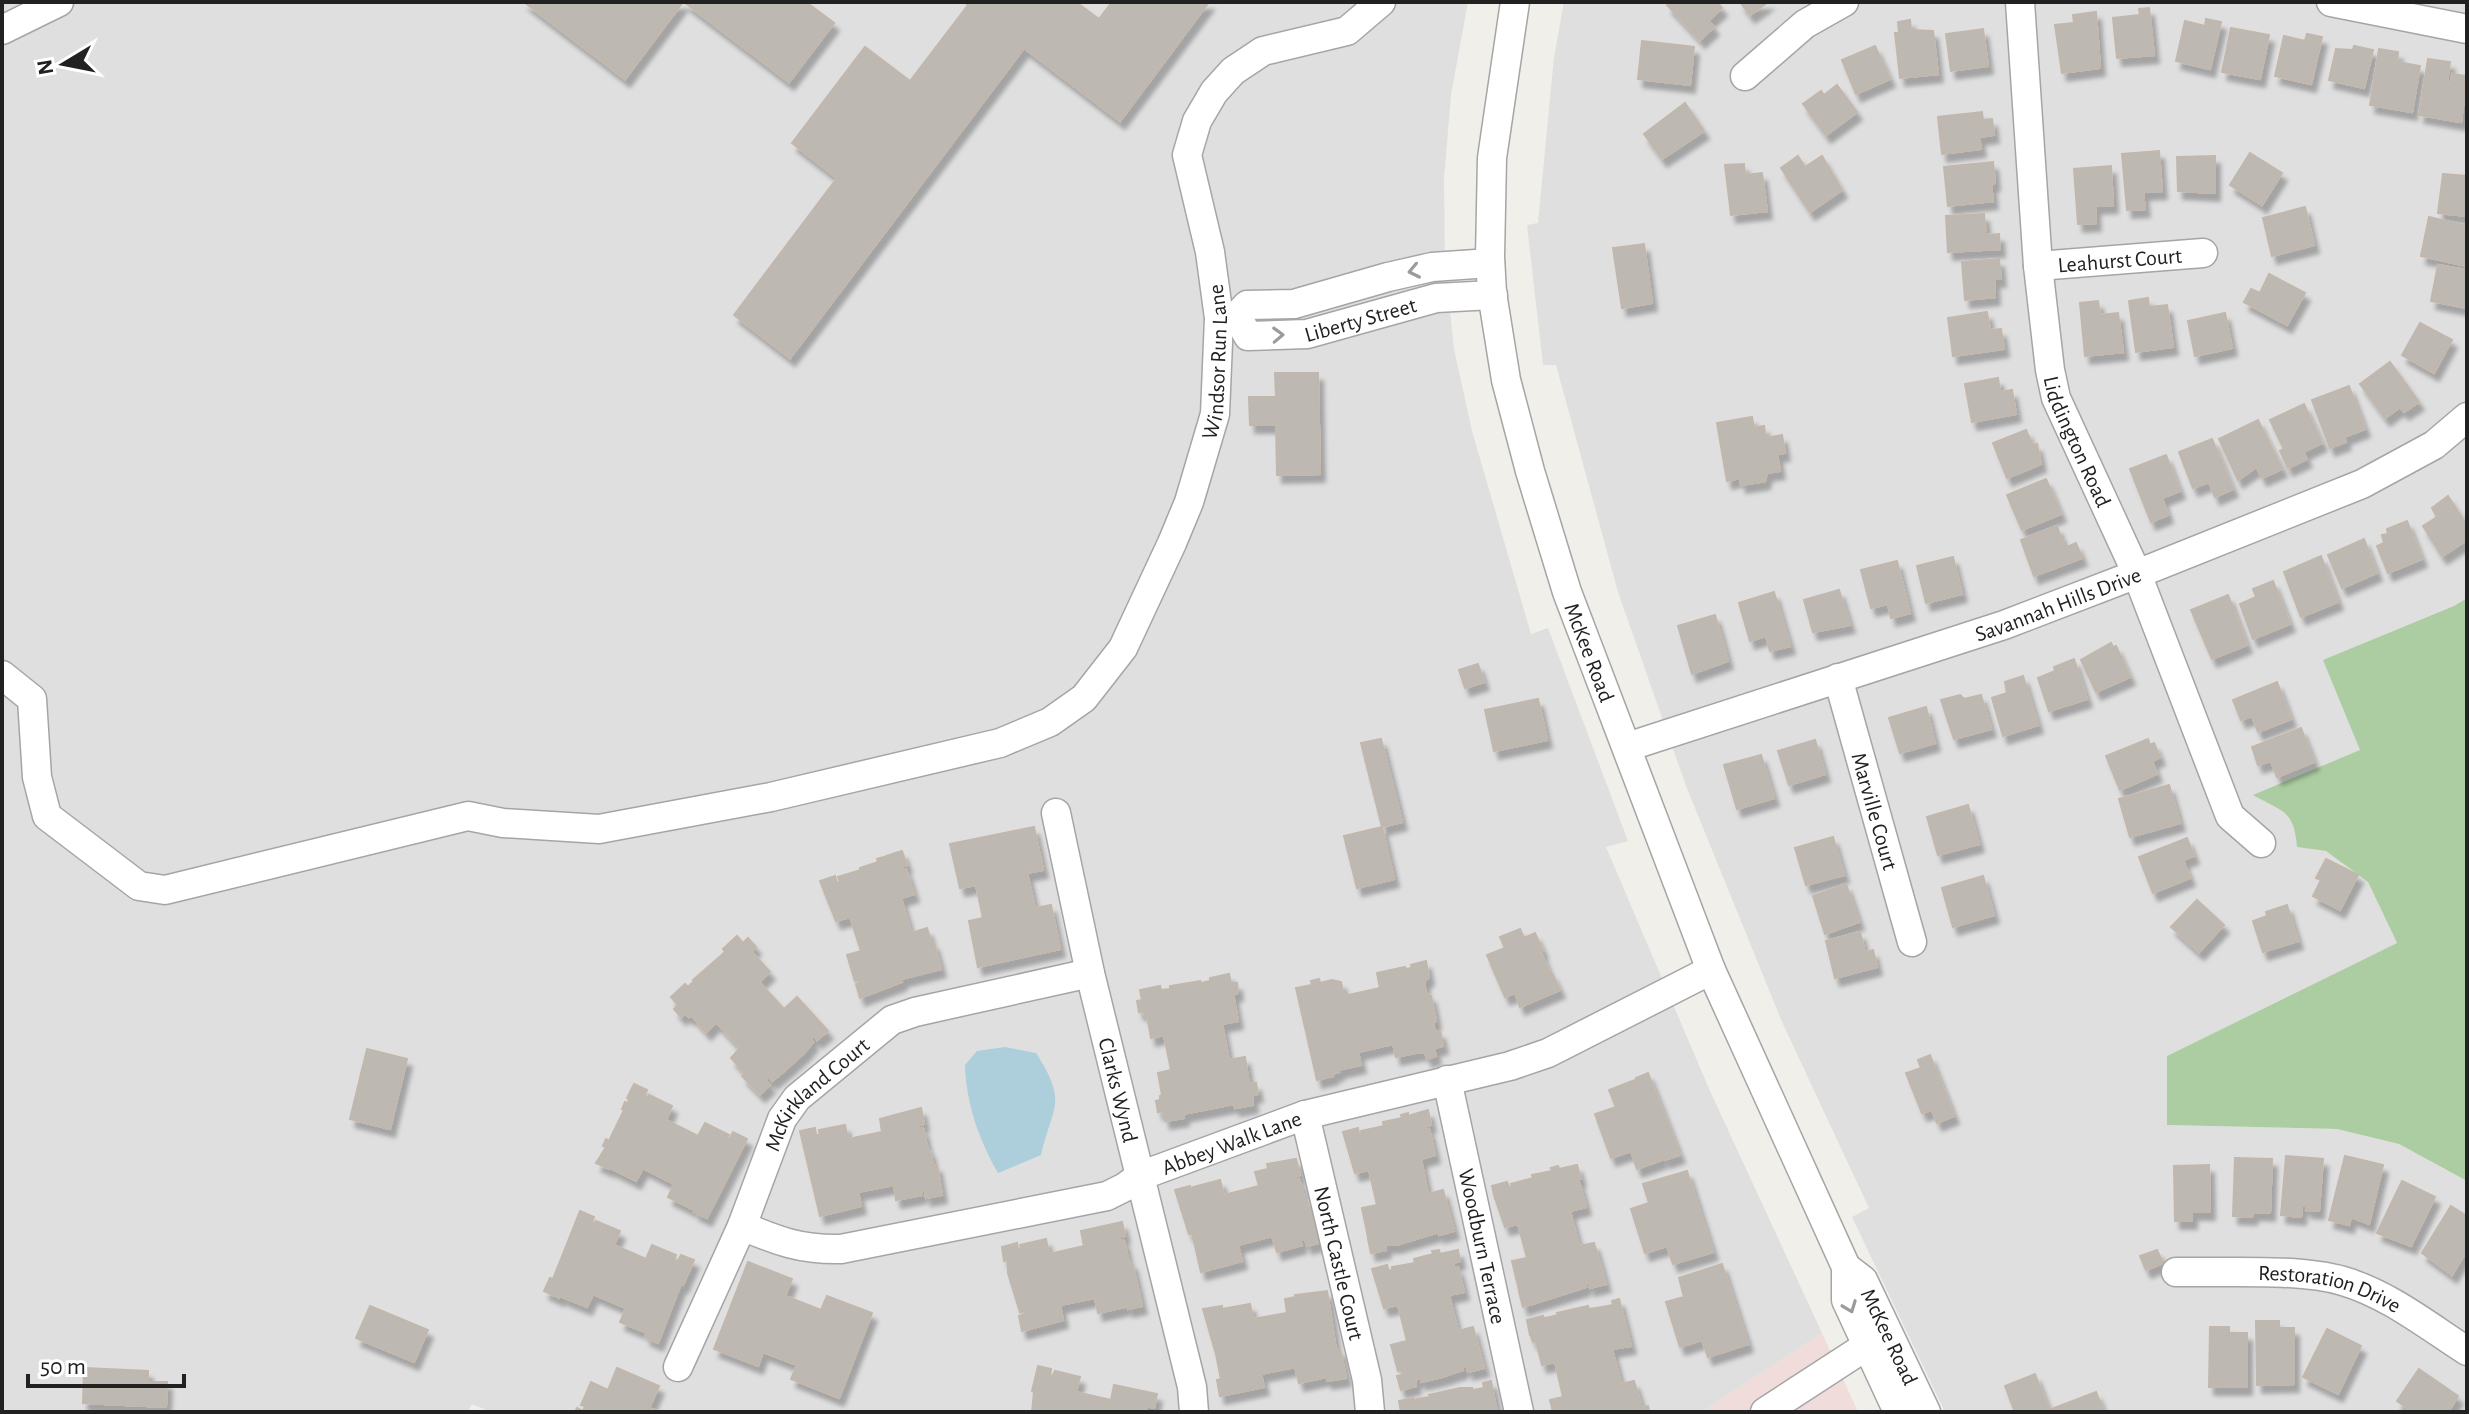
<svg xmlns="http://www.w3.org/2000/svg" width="2469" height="1414" viewBox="0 0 2469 1414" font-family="'Alegreya Sans',sans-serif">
	<defs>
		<filter id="shadow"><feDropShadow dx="5" dy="8" stdDeviation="2" flood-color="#0004"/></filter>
	</defs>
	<rect width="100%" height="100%" fill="#f1efe9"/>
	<!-- residential -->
	<g fill="#dfdfdf">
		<polygon points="2,2 1468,2 1451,95 1444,179 1445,264 1454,349 1472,431 1531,634 1548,628 1628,841 1606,847 1710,1091 1822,1333 1702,1412 490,1412 472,1404 468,1412 2,1412"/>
		<polygon points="1564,2 2467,2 2467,598 2454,606 2361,750 2289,815 2296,827 2298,847 2326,851 2368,882 2397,943 2167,1056 2167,1125 2337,1129 2399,1144 2467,1181 2467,1412 1945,1412 1852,1217 1869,1208 1782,1022 1686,786 1618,592 1556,365 1543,365 1527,225 1538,223 1554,57"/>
	</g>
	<!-- commercial -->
	<polygon fill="#f0dcda" points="1822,1333 1858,1412 1702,1412"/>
	<!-- forest -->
	<path fill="#accda1" d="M2467,598V1181L2399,1144L2337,1129L2167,1125V1056L2397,943L2368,882L2326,851L2297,847C2294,810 2283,812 2253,795L2360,750L2323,660L2454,606Z"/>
	<!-- water -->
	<path fill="#adcedb" d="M1005,1047L1036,1053C1068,1103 1053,1104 1041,1155L998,1173C979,1140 966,1103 965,1065L977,1051Z"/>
	<!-- building -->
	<g fill="#beb8b2" stroke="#c2b7ac" stroke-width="2" filter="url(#shadow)">
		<polygon points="524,2 683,2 625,79"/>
		<polygon points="684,2 806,2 834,23 789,82"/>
		<polygon points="964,2 1076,2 1099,19 1112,2 1209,2 1120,121 1024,48 790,358 734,315 837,178 792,143 865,47 910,81 968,5"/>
		<polygon points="1670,2 1717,2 1722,8 1708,21 1714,27 1700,40 1667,5"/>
		<polygon points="1740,2 1768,2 1750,15"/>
		<polygon points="2149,8 2154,55 2117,58 2113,18 2140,15 2139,9"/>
		<polygon points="2096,12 2100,68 2062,73 2055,25 2074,23 2073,15"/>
		<polygon points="2206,19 2221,22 2210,69 2176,61 2185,21 2205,26"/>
		<polygon points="1910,20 1911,30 1933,31 1938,74 1900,78 1895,33 1899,33 1898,22"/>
		<polygon points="2231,28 2269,35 2260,79 2222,72"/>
		<polygon points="1983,29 1988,66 1951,71 1946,34"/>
		<polygon points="2307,34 2322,37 2311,84 2275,76 2284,36 2305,41"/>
		<polygon points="1642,41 1694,47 1690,85 1638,79"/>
		<polygon points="1875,46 1890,79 1856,94 1842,60"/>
		<polygon points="2354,46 2373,50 2364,88 2329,80 2336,49 2353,50"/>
		<polygon points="2379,49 2398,52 2397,62 2420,66 2412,112 2370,105"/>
		<polygon points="2428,59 2450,62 2447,82 2451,83 2452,74 2467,76 2461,122 2419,115"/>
		<polygon points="1837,85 1857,112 1826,135 1803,104 1821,91 1824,95"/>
		<polygon points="1685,103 1704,131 1662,159 1644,134"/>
		<polygon points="1982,112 1983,120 1992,119 1994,135 1979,137 1981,149 1942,154 1938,117"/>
		<polygon points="2159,151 2162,191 2143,192 2145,209 2127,210 2122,154"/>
		<polygon points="2250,153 2282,173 2262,205 2230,185"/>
		<polygon points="1798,156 1805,167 1822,156 1842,190 1810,212 1781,168"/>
		<polygon points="2215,156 2215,193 2178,191 2177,157"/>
		<polygon points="1993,162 1995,183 1991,184 1993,201 1948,206 1944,167"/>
		<polygon points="1744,164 1745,175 1762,173 1767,211 1731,215 1725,165"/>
		<polygon points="2111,166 2113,205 2095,206 2096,223 2078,224 2074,169"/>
		<polygon points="2443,174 2467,176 2467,216 2438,213"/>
		<polygon points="2305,207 2314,245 2272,256 2263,218"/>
		<polygon points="1984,214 1986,235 1999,234 2000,249 1948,252 1946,216"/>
		<polygon points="2429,217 2467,226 2467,266 2421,256"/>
		<polygon points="1644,244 1652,303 1622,308 1613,248"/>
		<polygon points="1999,259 2001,279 1994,279 1995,297 1965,300 1962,262"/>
		<polygon points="2438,265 2467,270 2467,308 2431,301"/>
		<polygon points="2269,274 2305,293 2287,325 2244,302 2251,289 2260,293"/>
		<polygon points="2148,298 2149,307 2167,305 2173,347 2136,352 2129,301"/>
		<polygon points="2098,301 2100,315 2118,313 2123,352 2085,356 2080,303"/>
		<polygon points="1987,312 1990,330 2001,329 2004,349 1953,356 1948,318"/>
		<polygon points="2225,313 2232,348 2195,356 2188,321"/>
		<polygon points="2420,323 2452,340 2434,373 2402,355"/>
		<polygon points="2390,362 2419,402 2404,412 2400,407 2385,418 2360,384"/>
		<polygon points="1275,373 1318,373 1320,474 1277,475 1276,425 1250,425 1249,397 1276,397"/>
		<polygon points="1998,378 2000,392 2012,390 2016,414 1972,422 1965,384"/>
		<polygon points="2349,386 2365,429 2344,437 2346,442 2330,448 2312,400"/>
		<polygon points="2304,404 2322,443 2303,452 2307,459 2288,468 2280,451 2284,449 2270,420"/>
		<polygon points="1752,417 1754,428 1764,426 1766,438 1782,435 1785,453 1777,454 1780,471 1767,473 1765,481 1741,485 1740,478 1727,481 1717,423"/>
		<polygon points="2258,420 2282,469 2262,478 2254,462 2252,463 2255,468 2238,480 2219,439"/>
		<polygon points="2026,430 2033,446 2037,444 2041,464 2007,478 1993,443"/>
		<polygon points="2212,439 2233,489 2215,497 2209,482 2193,488 2179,452"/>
		<polygon points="2166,455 2180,491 2162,498 2168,515 2151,522 2130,469"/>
		<polygon points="2046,479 2061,514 2022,530 2007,495"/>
		<polygon points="2448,496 2467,525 2467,540 2442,556 2423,526 2437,517 2432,508"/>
		<polygon points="2407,521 2422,559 2388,573 2377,546 2384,543 2382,535 2388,534 2387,529"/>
		<polygon points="2057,526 2063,543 2066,542 2067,547 2076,543 2082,558 2034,576 2021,540"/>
		<polygon points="2364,539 2377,573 2342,588 2328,555"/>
		<polygon points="2321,556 2338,602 2301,617 2284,572"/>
		<polygon points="1953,557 1962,594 1926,603 1917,566"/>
		<polygon points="1897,561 1910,613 1891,618 1888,604 1871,608 1861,570"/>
		<polygon points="2273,581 2290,624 2253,639 2240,604 2256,597 2253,589"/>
		<polygon points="1839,590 1850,625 1813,632 1804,600"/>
		<polygon points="1774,592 1790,646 1770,651 1766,636 1750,641 1739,603"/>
		<polygon points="2228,595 2247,645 2212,659 2191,610"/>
		<polygon points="1715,615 1728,661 1692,674 1678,626"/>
		<polygon points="2111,643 2113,647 2116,646 2130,677 2096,692 2081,660"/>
		<polygon points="2074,659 2087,699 2049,711 2038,678 2055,671 2054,667"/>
		<polygon points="1478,664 1484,682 1465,688 1459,670"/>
		<polygon points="2023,676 2038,725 2003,736 1992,698 2007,693 2005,682"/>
		<polygon points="2277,682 2291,719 2258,732 2252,716 2241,720 2233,700"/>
		<polygon points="1960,695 1964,699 1981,695 1991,729 1954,739 1941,700"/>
		<polygon points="1538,699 1547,740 1494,751 1485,710"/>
		<polygon points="1926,707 1935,743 1900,753 1889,718"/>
		<polygon points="2301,728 2314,762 2277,777 2271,761 2258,765 2252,747"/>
		<polygon points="1381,739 1402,822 1382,827 1361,743"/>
		<polygon points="2148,739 2150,745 2154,743 2160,757 2152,761 2157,774 2120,790 2106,756"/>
		<polygon points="1815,740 1825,774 1789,785 1778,751"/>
		<polygon points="1761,755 1774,798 1737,809 1724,765"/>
		<polygon points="2169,785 2180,823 2130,837 2119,799"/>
		<polygon points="1968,805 1979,844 1938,855 1927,817"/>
		<polygon points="1034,827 1043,870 1027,873 1035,908 1051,905 1060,949 978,967 969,921 983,918 976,885 960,888 950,844"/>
		<polygon points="1382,827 1394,879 1357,888 1344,836"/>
		<polygon points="1833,837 1844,875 1806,885 1795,848"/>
		<polygon points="2187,838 2194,856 2183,860 2190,878 2153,893 2139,857"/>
		<polygon points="902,851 907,865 901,867 902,870 906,869 914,894 901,898 911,933 927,928 932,944 934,943 941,969 901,979 902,982 860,998 856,984 861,982 861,980 855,981 847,955 861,951 850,917 836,921 820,881 835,876 837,883 840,882 838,877 861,870 860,868 878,862 877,859 884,857 885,859 886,856"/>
		<polygon points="2326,859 2358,875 2340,910 2313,896 2321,880 2316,878"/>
		<polygon points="1983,876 1994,915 1953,927 1942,888"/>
		<polygon points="1846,884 1859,922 1825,934 1813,896"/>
		<polygon points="2197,900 2224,925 2199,952 2171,927"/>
		<polygon points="2287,905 2298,941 2263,952 2253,921 2267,916 2266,912"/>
		<polygon points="1520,929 1524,938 1535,933 1543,951 1533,955 1534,957 1542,954 1549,972 1541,975 1542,977 1552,973 1560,990 1520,1007 1515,993 1505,997 1487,955 1505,948 1500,937"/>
		<polygon points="1860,932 1865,953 1873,950 1877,967 1835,978 1826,941"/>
		<polygon points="737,936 743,943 748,938 756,947 751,951 770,972 759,982 784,1009 797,997 828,1031 817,1040 814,1036 810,1039 813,1042 805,1052 782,1073 772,1081 769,1077 765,1080 770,1085 760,1094 742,1076 745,1073 731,1058 740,1048 716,1022 706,1032 691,1015 689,1017 685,1013 681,1017 674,1009 678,1005 671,997 685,984 688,987 694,981 693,980 725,952 723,949"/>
		<polygon points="1426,961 1429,977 1424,982 1426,993 1431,996 1436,1021 1433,1022 1435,1032 1440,1031 1443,1046 1434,1048 1436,1056 1427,1059 1425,1053 1420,1052 1396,1057 1393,1044 1358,1052 1361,1065 1338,1070 1339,1072 1332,1074 1333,1076 1317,1080 1296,988 1312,985 1311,981 1319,979 1320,983 1332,980 1341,982 1344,996 1380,988 1377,973 1405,967 1406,969 1412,968 1411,965"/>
		<polygon points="1229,974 1231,983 1237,983 1238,993 1233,994 1238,1021 1222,1024 1229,1060 1245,1057 1249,1084 1256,1083 1258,1094 1252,1095 1253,1105 1235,1108 1234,1104 1183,1114 1184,1118 1165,1121 1163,1111 1158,1112 1156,1101 1160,1100 1160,1096 1162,1095 1158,1073 1171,1070 1164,1035 1151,1038 1147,1015 1145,1016 1144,1011 1139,1012 1137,1001 1142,1000 1140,990 1160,986 1161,990 1170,989 1170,986 1200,981 1201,983 1210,981 1210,978"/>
		<polygon points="367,1049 407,1059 390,1129 350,1119"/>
		<polygon points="1930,1055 1954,1116 1937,1123 1932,1110 1922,1113 1906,1073 1921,1068 1918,1060"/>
		<polygon points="1648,1073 1680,1155 1665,1160 1663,1154 1660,1155 1662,1160 1637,1169 1631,1151 1611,1158 1595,1114 1616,1107 1609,1090 1635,1080 1638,1083 1636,1078"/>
		<polygon points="634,1084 647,1090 644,1096 648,1098 649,1095 672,1106 666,1120 698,1136 705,1123 729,1135 727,1138 730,1139 733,1132 747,1139 707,1218 694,1212 697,1206 695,1205 692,1209 668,1197 674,1184 643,1168 636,1181 612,1169 612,1164 609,1169 596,1163 606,1147 603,1146 606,1139 609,1141 624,1110 622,1109 625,1102 628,1103 629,1099 627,1098"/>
		<polygon points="921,1108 924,1124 918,1125 919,1129 923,1128 928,1150 930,1150 933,1166 937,1165 942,1195 926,1198 925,1190 921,1191 922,1195 896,1200 894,1185 858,1192 861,1206 820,1216 800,1131 815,1128 816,1135 820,1135 819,1130 845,1125 848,1139 882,1132 880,1119"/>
		<polygon points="1428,1110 1431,1125 1425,1126 1426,1130 1429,1129 1435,1155 1421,1159 1428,1194 1443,1190 1454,1231 1439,1235 1438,1229 1436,1229 1436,1233 1396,1245 1385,1245 1386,1250 1371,1253 1368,1239 1373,1238 1373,1236 1368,1237 1362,1208 1377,1205 1369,1170 1355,1173 1343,1132 1358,1128 1359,1134 1362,1133 1361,1131 1384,1126 1383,1122 1402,1118 1401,1115 1408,1113 1408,1116"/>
		<polygon points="2286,1156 2323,1159 2319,1211 2306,1210 2307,1206 2302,1206 2301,1217 2281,1215"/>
		<polygon points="2345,1156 2383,1165 2369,1224 2351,1217 2349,1225 2329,1220"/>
		<polygon points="2235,1158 2272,1159 2270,1213 2253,1212 2252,1217 2233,1216"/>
		<polygon points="1296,1159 1300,1175 1294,1177 1295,1180 1299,1179 1305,1200 1307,1200 1310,1213 1313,1212 1322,1242 1307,1246 1305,1239 1300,1240 1302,1245 1277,1252 1272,1236 1238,1245 1242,1261 1201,1272 1192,1233 1189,1234 1175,1190 1190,1186 1191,1190 1193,1187 1220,1180 1224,1195 1259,1186 1255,1172 1268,1169 1267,1164"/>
		<polygon points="1577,1165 1581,1179 1574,1180 1575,1183 1579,1182 1586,1207 1570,1211 1579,1246 1594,1243 1606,1284 1590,1288 1588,1281 1585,1282 1586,1287 1523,1307 1519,1292 1523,1289 1519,1290 1512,1261 1527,1258 1518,1224 1505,1227 1496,1201 1498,1198 1495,1199 1492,1186 1507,1182 1509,1187 1512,1187 1511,1184 1533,1178 1532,1175 1552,1171 1551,1168 1558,1166 1559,1169"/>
		<polygon points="2209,1165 2210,1212 2192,1212 2192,1221 2175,1221 2174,1166"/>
		<polygon points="1687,1171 1713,1252 1673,1264 1667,1246 1645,1253 1631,1209 1649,1203 1643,1184"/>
		<polygon points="2402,1181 2435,1197 2411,1246 2377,1233"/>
		<polygon points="2451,1206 2467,1216 2467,1250 2452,1275 2422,1253"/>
		<polygon points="580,1211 594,1217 592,1222 595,1224 596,1221 620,1231 614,1245 646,1259 652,1245 676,1255 674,1260 678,1261 681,1255 694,1260 683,1285 681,1284 658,1343 645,1337 647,1333 620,1322 626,1308 593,1294 587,1307 562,1297 564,1292 562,1291 559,1298 544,1291 550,1278 553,1279"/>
		<polygon points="1122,1222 1125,1236 1120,1237 1120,1240 1124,1240 1129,1263 1132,1262 1142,1306 1128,1309 1127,1302 1124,1303 1125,1307 1098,1313 1095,1298 1060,1305 1063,1320 1022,1331 1019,1316 1026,1314 1025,1311 1020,1312 1008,1273 1008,1260 1004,1261 1002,1247 1017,1243 1018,1250 1021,1249 1020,1245 1046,1239 1049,1254 1084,1246 1081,1231"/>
		<polygon points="1439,1250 1440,1254 1458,1250 1460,1261 1453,1263 1454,1268 1458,1267 1464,1292 1449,1295 1458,1331 1473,1327 1484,1368 1468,1372 1467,1366 1462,1367 1463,1370 1442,1377 1421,1382 1421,1378 1415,1380 1416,1386 1401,1390 1397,1376 1403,1375 1401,1370 1398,1371 1391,1345 1407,1341 1398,1305 1384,1308 1372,1269 1387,1265 1389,1271 1392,1270 1392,1267 1415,1263 1414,1259 1433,1254 1432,1251"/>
		<polygon points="2157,1250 2163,1263 2146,1270 2140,1256"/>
		<polygon points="748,1262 792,1279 785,1296 821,1310 827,1296 872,1313 839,1398 791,1379 797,1365 763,1352 758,1366 714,1349"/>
		<polygon points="1722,1264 1748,1344 1708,1357 1702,1340 1680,1347 1666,1302 1684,1297 1679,1278"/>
		<polygon points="1327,1291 1336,1350 1340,1349 1346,1378 1327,1381 1327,1377 1299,1383 1295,1367 1261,1374 1264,1387 1220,1396 1217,1380 1221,1379 1216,1354 1203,1309 1222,1306 1222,1309 1250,1304 1253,1319 1287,1313 1285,1299 1296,1297 1295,1295"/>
		<polygon points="1619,1299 1631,1346 1612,1349 1621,1384 1634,1381 1642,1408 1648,1406 1649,1412 1553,1412 1550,1400 1563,1397 1555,1362 1542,1365 1536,1341 1533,1342 1531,1336 1533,1335 1530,1335 1527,1320 1543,1316 1545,1320 1545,1318 1558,1315 1557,1313 1588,1306 1589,1309 1602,1307 1613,1305 1612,1301"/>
		<polygon points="370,1306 428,1330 414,1362 356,1338"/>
		<polygon points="2256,1321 2279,1321 2279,1328 2294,1328 2294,1384 2257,1385"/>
		<polygon points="2210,1327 2229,1327 2229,1333 2247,1333 2247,1387 2209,1387"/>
		<polygon points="2327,1329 2361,1346 2338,1394 2303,1377"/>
		<polygon points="1038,1366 1051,1369 1050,1376 1053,1376 1055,1371 1080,1377 1076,1392 1111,1400 1114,1385 1157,1394 1154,1408 1147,1406 1146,1411 1150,1412 1032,1412 1034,1392 1032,1391"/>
		<polygon points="84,1368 148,1371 148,1382 167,1382 166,1407 83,1403"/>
		<polygon points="617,1368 659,1386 649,1408 660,1412 575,1412 577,1408 583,1411 585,1406 581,1405 591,1382 608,1390"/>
		<polygon points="2419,1369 2458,1396 2448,1412 2413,1412 2397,1401"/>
		<polygon points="2035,1374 2049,1410 2096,1392 2104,1412 2015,1412 2005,1386"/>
		<polygon points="1491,1381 1497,1412 1401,1412 1399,1401 1414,1398 1415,1403 1417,1399 1430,1397 1429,1395 1460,1388 1472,1388 1473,1390 1484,1388 1483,1383"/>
	</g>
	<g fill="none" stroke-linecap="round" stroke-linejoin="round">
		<!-- minor casing -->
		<g stroke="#a5a5a5" stroke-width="31">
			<g id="minor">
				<path id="s1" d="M1515,2L1492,158L1490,257L1492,293L1506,380L1530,471L1567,592L1711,970L1846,1267V1300L1898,1412"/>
				<path id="s2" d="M2020,2L2038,266L2050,370L2056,398L2137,574L2230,816L2261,843"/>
				<polyline points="2331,2 2467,29"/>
				<polyline points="2,30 59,2"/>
				<polyline points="1745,76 1805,24 1844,2"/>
				<path id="s3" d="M1490,263L1432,267L1388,277L1294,304L1247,305L1237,316L1248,336L1307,334L1436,298L1493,295"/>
				<path id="s4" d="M2038,266L2203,253"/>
				<path id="s5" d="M2,675L32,699L37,777L47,816L139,886L165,890L468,816L503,823L599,829L771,797L1000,743L1050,722L1084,698L1123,648L1172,543L1189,502L1215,414L1219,318L1210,252L1187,155L1197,121L1214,92L1233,71L1263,51L1347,31L1381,2"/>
				<path id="s6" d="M1838,678L1912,942"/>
				<path id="s7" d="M1627,747L2004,625L2137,574L2362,484L2434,445L2467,417"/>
				<path id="s8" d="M1056,813L1090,973L1192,1387L1194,1412"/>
				<path id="s9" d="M1447,1080L1519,1412"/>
				<path id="s10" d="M1305,1115L1367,1380L1370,1412"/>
				<path id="s11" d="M742,1226C778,1241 801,1250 841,1249L1107,1196L1125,1187L1140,1176L1305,1115L1510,1066L1548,1053L1711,970"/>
				<path id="s12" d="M1846,1267L1863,1280L1926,1412"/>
				<path id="s13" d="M2176,1272C2225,1273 2298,1268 2343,1281C2388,1294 2428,1326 2467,1351"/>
				<path id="s14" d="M678,1367L742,1226L782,1119L797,1098L892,1020L915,1012L1090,973"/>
				<polyline points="1765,1412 1868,1345"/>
			</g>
		</g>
		<!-- minor -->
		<use href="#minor" stroke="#fff" stroke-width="28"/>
	</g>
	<!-- one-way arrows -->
	<defs><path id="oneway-chevron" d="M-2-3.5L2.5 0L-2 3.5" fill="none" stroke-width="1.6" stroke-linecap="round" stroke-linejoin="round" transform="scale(2)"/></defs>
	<g stroke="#9b9b9b">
		<use href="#oneway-chevron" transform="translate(1414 271) rotate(168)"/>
		<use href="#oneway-chevron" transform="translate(1278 335) rotate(-2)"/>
		<use href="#oneway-chevron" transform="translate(1850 1307) rotate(69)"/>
	</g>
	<g text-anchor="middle" stroke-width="8" stroke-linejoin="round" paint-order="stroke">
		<!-- street labels -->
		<g font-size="22" fill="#212121" stroke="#fff">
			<text dy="8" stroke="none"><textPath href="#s4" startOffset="82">Leahurst Court</textPath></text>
			<text dy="8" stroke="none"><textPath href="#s3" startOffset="400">Liberty Street</textPath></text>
			<text dy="8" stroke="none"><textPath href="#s5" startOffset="1616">Windsor Run Lane</textPath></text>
			<text dy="8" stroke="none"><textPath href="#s2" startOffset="446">Liddington Road</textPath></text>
			<text dy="8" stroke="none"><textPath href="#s7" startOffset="454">Savannah Hills Drive</textPath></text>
			<text dy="8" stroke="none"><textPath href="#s1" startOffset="666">McKee Road</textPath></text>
			<text dy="8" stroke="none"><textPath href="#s6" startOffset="138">Marville Court</textPath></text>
			<text dy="8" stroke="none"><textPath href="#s8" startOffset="284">Clarks Wynd</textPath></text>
			<text dy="8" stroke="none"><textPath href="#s14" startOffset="310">McKirkland Court</textPath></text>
			<text dy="8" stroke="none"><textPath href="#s11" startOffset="510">Abbey Walk Lane</textPath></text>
			<text dy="8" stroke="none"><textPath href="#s9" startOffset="170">Woodburn Terrace</textPath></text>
			<text dy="8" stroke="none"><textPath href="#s10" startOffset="152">North Castle Court</textPath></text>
			<text dy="8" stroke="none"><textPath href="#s13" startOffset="156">Restoration Drive</textPath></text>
			<text dy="8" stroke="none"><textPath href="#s12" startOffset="84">McKee Road</textPath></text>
		</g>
	</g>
	<!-- border -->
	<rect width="2469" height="1414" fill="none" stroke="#212121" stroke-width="8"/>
	<!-- north arrow -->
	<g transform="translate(64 64) rotate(260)" stroke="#ffffff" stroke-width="6" paint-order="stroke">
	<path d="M0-6L14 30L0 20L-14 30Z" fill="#212121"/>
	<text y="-12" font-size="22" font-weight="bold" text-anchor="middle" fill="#212121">N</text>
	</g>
	<!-- scale -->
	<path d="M28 1374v12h156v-12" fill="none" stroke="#212121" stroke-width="4"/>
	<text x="40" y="1374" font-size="24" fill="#212121" stroke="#ffffff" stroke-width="6" paint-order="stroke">50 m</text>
</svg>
